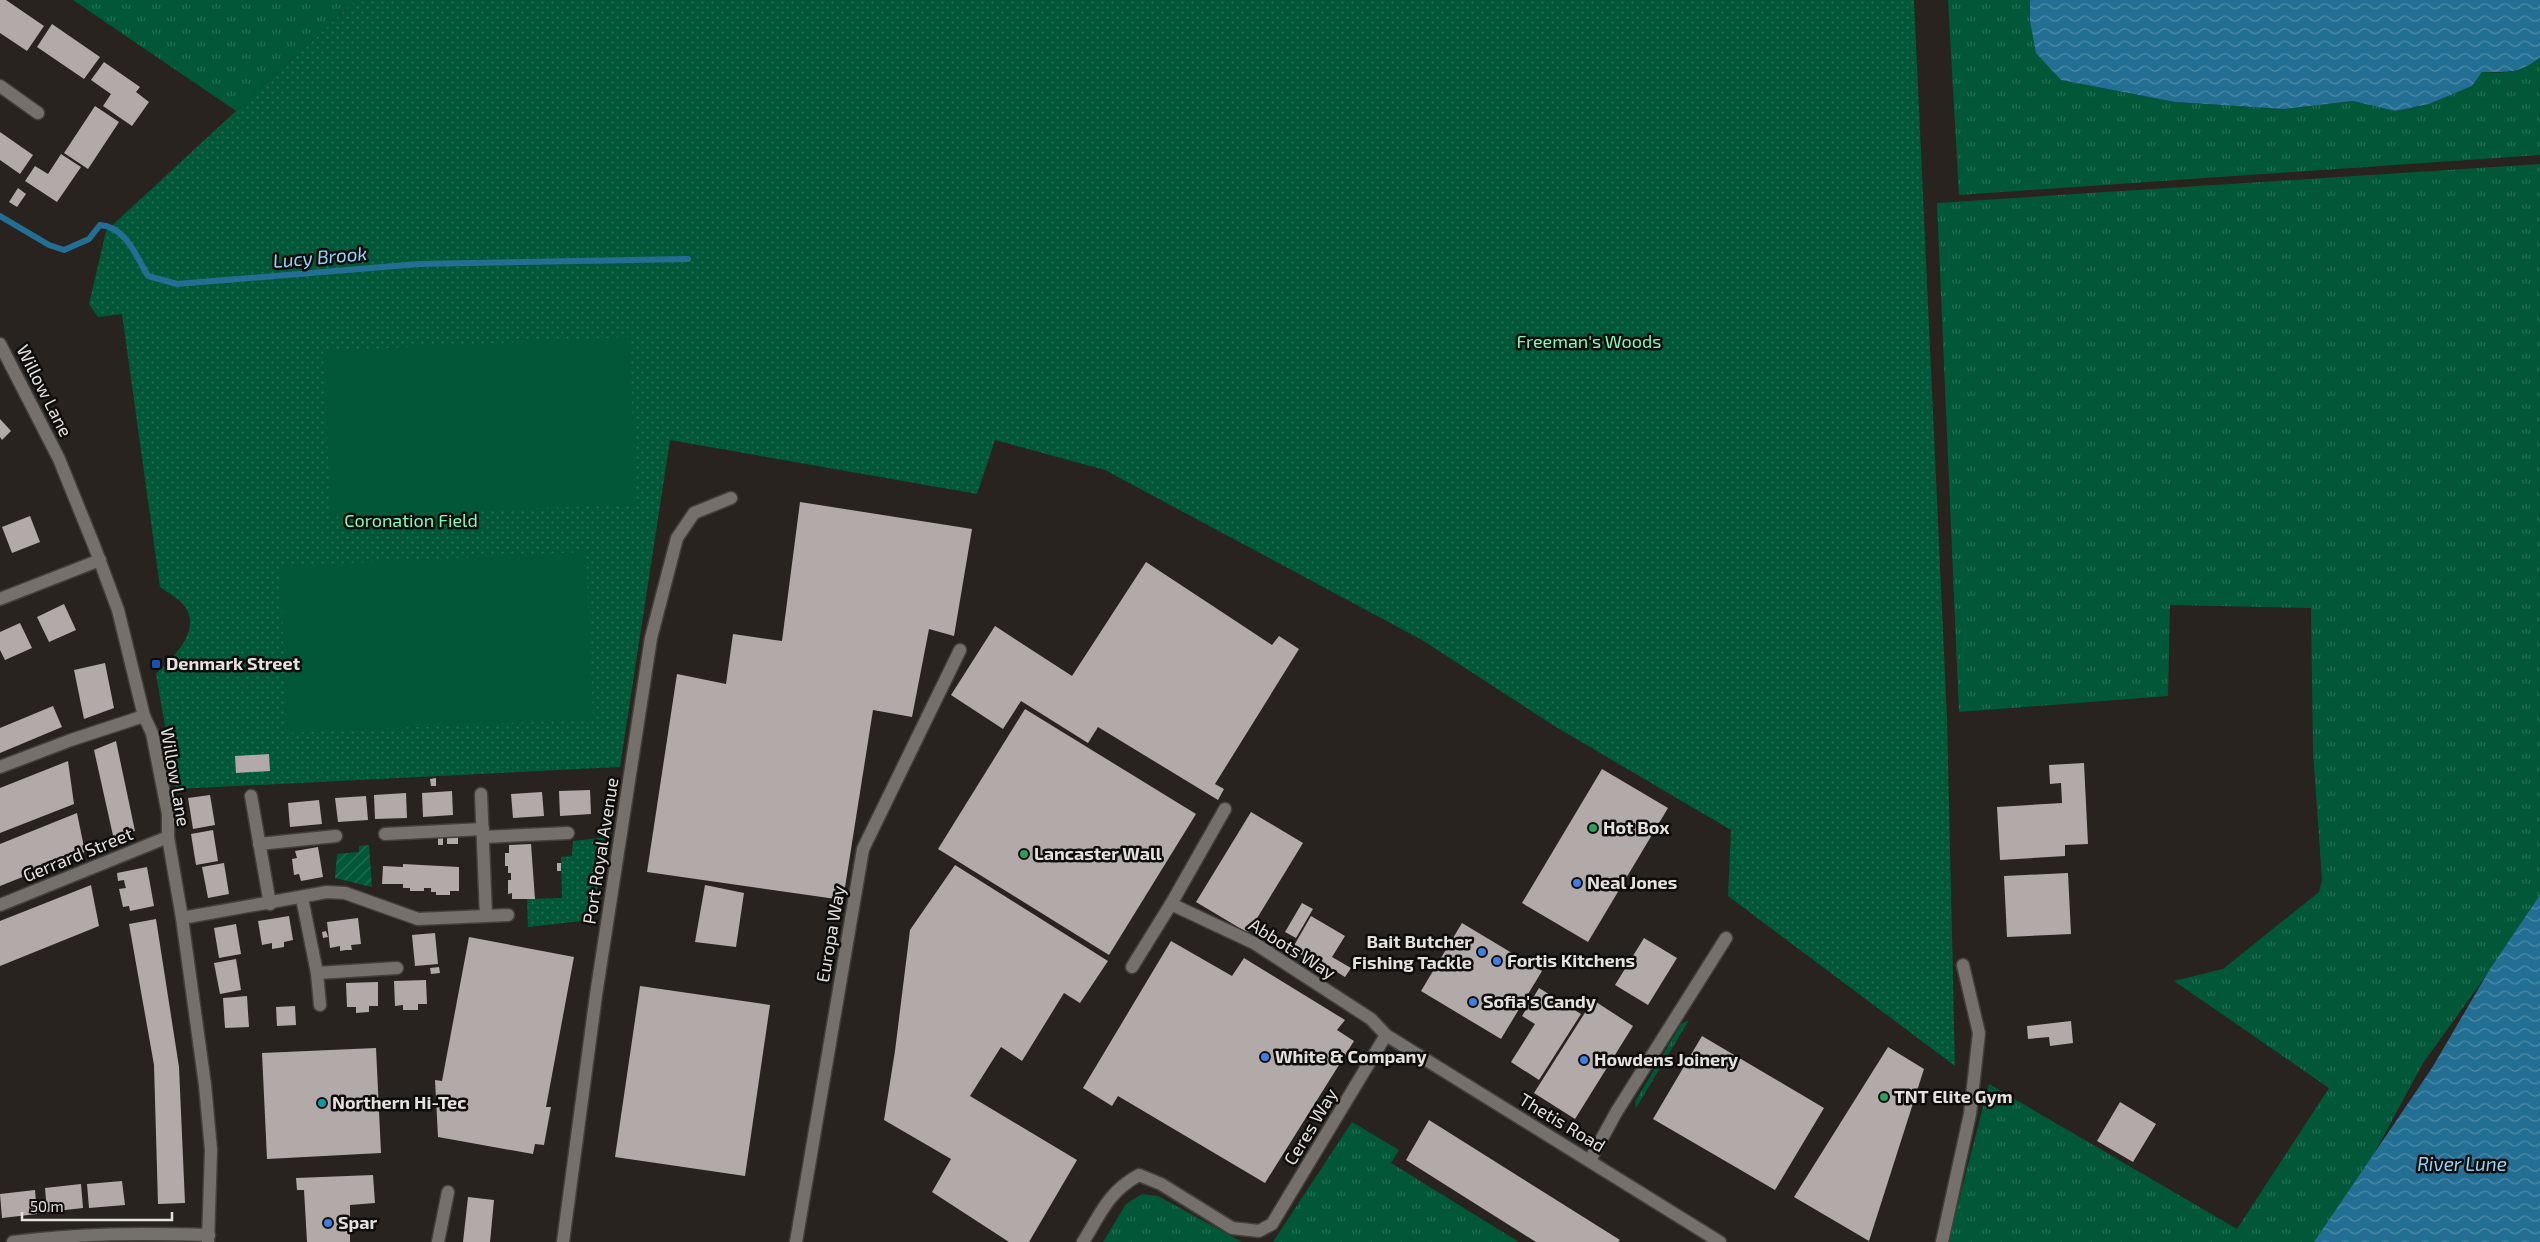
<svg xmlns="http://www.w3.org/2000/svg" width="2540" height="1242" viewBox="0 0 2540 1242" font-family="'Exo 2',sans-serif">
	<defs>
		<pattern id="grass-tufts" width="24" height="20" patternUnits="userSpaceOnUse" patternTransform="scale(1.25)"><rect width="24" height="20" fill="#005839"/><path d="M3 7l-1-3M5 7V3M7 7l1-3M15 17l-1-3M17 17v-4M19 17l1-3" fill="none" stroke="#257055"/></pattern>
		<pattern id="park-dots" width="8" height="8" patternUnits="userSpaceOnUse" patternTransform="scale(1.25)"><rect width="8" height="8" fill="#005839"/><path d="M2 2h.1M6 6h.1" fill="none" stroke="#257055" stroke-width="1.8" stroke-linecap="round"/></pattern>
		<pattern id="garden-furrows" width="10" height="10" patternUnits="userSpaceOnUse" patternTransform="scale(1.25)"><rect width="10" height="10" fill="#005839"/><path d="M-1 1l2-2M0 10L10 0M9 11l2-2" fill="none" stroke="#257055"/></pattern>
		<pattern id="water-waves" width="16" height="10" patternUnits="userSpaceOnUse" patternTransform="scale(1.25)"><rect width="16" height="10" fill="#236f94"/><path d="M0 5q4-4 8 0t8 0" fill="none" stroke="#4d8aa7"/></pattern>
	</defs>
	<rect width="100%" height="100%" fill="#28231f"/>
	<!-- grass -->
	<g fill="url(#grass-tufts)">
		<polygon points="73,0 356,0 236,111"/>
		<path d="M1948,0H2030V21L2061,80L2175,102L2284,109L2353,101L2395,111L2429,104L2472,86L2482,72C2506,73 2521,74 2540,57V155L1959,195Z"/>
		<polygon points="2540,164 2540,901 2423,1063 2369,1163 2317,1242 1948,1242 1989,1084 2237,1229 2329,1088 2174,981 2223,969 2319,892 2322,880 2313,751 2311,608 2170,605 2168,696 1959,712 1937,203"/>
		<polygon points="1689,1020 1636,1108 1635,1102 1681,1024"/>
		<polygon points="1352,1122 1399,1150 1391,1163 1519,1242 1273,1242"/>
		<polygon points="1142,1194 1158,1196 1242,1242 1103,1242 1126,1204"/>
	</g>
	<!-- park -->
	<g fill="url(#park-dots)">
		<path d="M356,0H1914L1947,718L1955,1066L1728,896L1731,830L1556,727L1422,640L1105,470L995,440L977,494L670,440L620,767L176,789L156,674C173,657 204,630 183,604C177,598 167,592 160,587L122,314L98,317L89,304L106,231Z"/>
		<polygon points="607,837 591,920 528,927 527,899 562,898 561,857 572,856 573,841"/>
	</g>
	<!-- garden -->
	<polygon fill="url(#garden-furrows)" points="369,845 372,887 335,878 337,854 359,852 359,846"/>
	<!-- pitch -->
	<g fill="#005839">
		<polygon points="629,337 637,504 331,517 323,351"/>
		<polygon points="586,552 593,719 287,733 280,566"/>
	</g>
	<!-- water -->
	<g fill="url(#water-waves)">
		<path d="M2030,0H2540V57C2521,74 2506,72 2482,72L2472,86L2429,104L2395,111L2353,101L2284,109L2175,102L2061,80L2036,53L2030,21Z"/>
		<polygon points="2540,895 2540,1242 2314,1242 2432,1068 2490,969"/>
	</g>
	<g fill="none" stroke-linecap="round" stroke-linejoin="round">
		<!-- stream -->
		<path stroke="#236f94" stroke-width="6" d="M0,216L49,245L64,250L89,239L100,225C126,227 136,256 148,276L177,284L419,264L688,259"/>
	</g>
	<!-- building -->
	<g fill="#b2aaa9">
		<polygon points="0,0 6,0 44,26 27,51 0,33"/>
		<polygon points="52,24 100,57 84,79 37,47"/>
		<polygon points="104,62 140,87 136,92 149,102 132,126 103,106 111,94 91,80"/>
		<polygon points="95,106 119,122 88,169 64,153"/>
		<polygon points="0,132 33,155 20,174 0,160"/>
		<polygon points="61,154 81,167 57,202 25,181 35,166 48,174"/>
		<polygon points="18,188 26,194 17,207 9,202"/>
		<polygon points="0,419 11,431 2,440 0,437"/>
		<polygon points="800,502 972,529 954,636 929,629 912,717 873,710 843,900 647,872 677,674 726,684 733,634 782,641"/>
		<polygon points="30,516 40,542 12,553 2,527"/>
		<polygon points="1146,562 1272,645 1279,636 1299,649 1215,784 1224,789 1218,800 1098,727 1088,743 1021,701 1003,729 951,695 995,626 1072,676"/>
		<polygon points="64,604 76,630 49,642 37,617"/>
		<polygon points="20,623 32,648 5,660 0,650 0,632"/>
		<polygon points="105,663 114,708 84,719 74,670"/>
		<polygon points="53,706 62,727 0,753 0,728"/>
		<polygon points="1025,709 1196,814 1109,955 938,849"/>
		<polygon points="116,741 135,831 114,840 94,750"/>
		<polygon points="269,754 270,771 236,773 235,756"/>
		<polygon points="68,761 74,804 0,833 0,788"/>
		<polygon points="2084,763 2088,844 2065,845 2065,856 2000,860 1997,807 2062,803 2061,783 2050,784 2049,765"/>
		<polygon points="1602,769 1668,808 1588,942 1522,903"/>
		<polygon points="436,778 436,786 431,786 430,779"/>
		<polygon points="590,790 591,814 560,816 559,791"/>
		<polygon points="452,791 453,815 423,817 422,793"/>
		<polygon points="542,792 544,816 513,818 511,794"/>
		<polygon points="406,793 407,818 375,819 374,795"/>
		<polygon points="210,795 215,825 193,829 188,798"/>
		<polygon points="366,796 368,820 338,822 335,798"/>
		<polygon points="319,800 322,824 290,827 288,803"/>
		<polygon points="1251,812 1303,843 1248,933 1196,902"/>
		<polygon points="77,813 85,852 0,886 0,844"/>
		<polygon points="213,830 218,861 196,865 191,834"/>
		<polygon points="458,837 458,844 447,844 447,838"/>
		<rect x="438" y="838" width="5" height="7"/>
		<polygon points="531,844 535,899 512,899 512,893 508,894 508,880 511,880 511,873 508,873 508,866 505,866 505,853 509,853 509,845"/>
		<polygon points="318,847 323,877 301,881 299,874 294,875 292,859 297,858 295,851"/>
		<polygon points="224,863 229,894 208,898 202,867"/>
		<rect x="557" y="863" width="4" height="8"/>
		<polygon points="403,864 459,867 459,891 450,891 450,895 436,895 436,892 431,892 431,888 424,888 424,891 410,891 410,888 403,888 403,884 382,884 383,866 403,867"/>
		<polygon points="955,865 1108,961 1080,1003 1064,993 1022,1061 1001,1047 970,1096 1077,1160 1029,1242 1009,1242 932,1192 951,1159 884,1120 895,1051 910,930"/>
		<polygon points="147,867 154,906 130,911 129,906 123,907 119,889 126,888 125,885 124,880 118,881 117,873"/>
		<polygon points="2068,873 2071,934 2007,937 2004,876"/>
		<polygon points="91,885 99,926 0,966 0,921"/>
		<polygon points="705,885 744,893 736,947 695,942"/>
		<polygon points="1302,903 1313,909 1296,938 1285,932"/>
		<polygon points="289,916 293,940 284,942 284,947 272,949 272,943 262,945 258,921"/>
		<polygon points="1311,916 1345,936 1332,957 1351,968 1345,977 1327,966 1325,969 1292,949"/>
		<polygon points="358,918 361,944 351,945 352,950 346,950 340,951 340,946 330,948 327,922"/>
		<polygon points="156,919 179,1067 185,1203 158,1204 154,1065 129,924"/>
		<polygon points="1462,923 1542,971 1501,1039 1421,991"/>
		<polygon points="236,924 241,954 219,958 214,928"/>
		<polygon points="326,931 328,937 323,938 322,932"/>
		<polygon points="435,933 438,964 415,966 412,935"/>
		<polygon points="469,937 574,957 546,1107 551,1107 544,1145 535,1144 533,1154 438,1137 435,1080 442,1081"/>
		<polygon points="1644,938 1677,958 1648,1005 1615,985"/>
		<polygon points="1171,941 1232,976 1244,958 1345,1020 1337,1030 1354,1041 1265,1183 1118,1096 1112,1106 1083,1088"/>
		<polygon points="236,959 241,990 220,994 214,963"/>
		<polygon points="439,967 440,973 431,974 430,968"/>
		<polygon points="426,980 427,1004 418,1004 418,1010 403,1010 403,1005 395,1006 394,981"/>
		<polygon points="378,982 378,1006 369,1006 369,1012 356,1013 356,1007 347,1007 346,983"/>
		<polygon points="640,986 770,1005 745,1176 615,1157"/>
		<polygon points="1539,988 1581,1014 1539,1080 1511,1062 1535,1024 1522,1016"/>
		<polygon points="247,996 249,1027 225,1028 223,998"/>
		<polygon points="1593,1000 1633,1026 1575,1119 1534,1093"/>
		<polygon points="295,1006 296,1025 277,1026 276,1007"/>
		<polygon points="2071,1021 2073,1043 2050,1046 2049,1037 2028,1039 2027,1026"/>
		<polygon points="1702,1036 1824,1108 1775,1190 1653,1119"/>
		<polygon points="1888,1047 1924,1069 1869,1241 1794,1197"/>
		<polygon points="376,1048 381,1153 267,1159 262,1053"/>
		<polygon points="2120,1102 2156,1124 2133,1162 2097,1141"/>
		<polygon points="1429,1120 1620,1240 1618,1242 1536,1242 1406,1160"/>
		<polygon points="373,1175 375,1203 350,1205 350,1242 307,1242 304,1190 297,1190 296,1178"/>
		<polygon points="122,1181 125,1205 89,1208 87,1184"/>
		<polygon points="81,1184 83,1208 47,1212 45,1188"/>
		<polygon points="35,1190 37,1214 2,1218 0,1194"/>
		<polygon points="468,1197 494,1200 490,1242 463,1242"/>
	</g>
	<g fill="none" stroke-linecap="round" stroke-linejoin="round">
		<!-- minor casing -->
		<g stroke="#43403c" stroke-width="15">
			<g id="minor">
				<polyline points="0,86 38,113"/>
				<polyline points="0,344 59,459 95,548 118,610 144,716 152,733 168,814 168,837 182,918 205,1085 211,1150 208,1242"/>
				<polyline points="0,599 100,560"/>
				<polyline points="0,767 71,740 144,716"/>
				<polyline points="481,794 486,916"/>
				<polyline points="251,796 270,904"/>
				<polyline points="385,834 483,829"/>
				<polyline points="483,837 568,833"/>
				<polyline points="259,844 336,836"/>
				<polyline points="302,898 317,973 320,1005"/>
				<polyline points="1171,904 1254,943 1371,1019 1386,1035 1720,1242"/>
				<polyline points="0,905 168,837"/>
				<polyline points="182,918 327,892 345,893 418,919 508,915"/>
				<polyline points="1132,967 1171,904 1225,809"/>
				<polyline points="317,973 397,968"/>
				<polyline points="1590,1160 1617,1111 1726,938"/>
				<path d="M13,1242C79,1233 143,1233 209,1235"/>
				<polyline points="438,1242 448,1192"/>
				<polyline points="563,1242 596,995 651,638 677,538 694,513 731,498"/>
				<polyline points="796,1242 863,849 960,650"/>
				<path d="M1083,1242C1101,1213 1108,1192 1139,1175L1161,1184L1232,1228L1259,1231L1272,1224L1386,1035"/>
				<polyline points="1942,1242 1970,1114 1979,1033 1963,965"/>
			</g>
		</g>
		<!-- minor -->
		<use href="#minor" stroke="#75706b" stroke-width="12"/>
	</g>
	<!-- markers -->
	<rect fill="#1a4fb4" stroke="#0f0d0b" stroke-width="2" x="151" y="659" width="10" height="10" rx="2.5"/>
	<g fill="#2e9e5b" stroke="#0f0d0b" stroke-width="2">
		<circle cx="1593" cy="828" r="5"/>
		<circle cx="1024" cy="854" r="5"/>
		<circle cx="1884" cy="1097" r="5"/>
	</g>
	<g fill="#3f7fe0" stroke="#0f0d0b" stroke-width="2">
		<circle cx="1577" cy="883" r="5"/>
		<circle cx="1482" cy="952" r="5"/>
		<circle cx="1497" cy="961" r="5"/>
		<circle cx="1473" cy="1002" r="5"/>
		<circle cx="1265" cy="1057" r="5"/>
		<circle cx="1584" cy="1060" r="5"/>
		<circle cx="328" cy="1223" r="5"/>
	</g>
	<circle fill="#0f9aa8" stroke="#0f0d0b" stroke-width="2" cx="322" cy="1103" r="5"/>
	<g text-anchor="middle" stroke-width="5" stroke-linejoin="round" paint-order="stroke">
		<!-- park labels -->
		<g font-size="18" fill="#7afec0" stroke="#0f0d0b">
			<text x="1589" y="348">Freeman's Woods</text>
			<text x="411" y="527">Coronation Field</text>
		</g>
		<!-- street labels -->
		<g font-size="18" fill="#e4e1de" stroke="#0f0d0b">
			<text transform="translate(44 391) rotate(63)" y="6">Willow Lane</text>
			<text transform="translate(175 777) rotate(80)" y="6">Willow Lane</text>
			<text transform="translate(601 851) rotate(-81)" y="6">Port Royal Avenue</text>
			<text transform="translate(78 855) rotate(-22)" y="6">Gerrard Street</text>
			<text transform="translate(831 934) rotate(-80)" y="6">Europa Way</text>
			<text transform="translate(1292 949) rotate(32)" y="6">Abbots Way</text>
			<text transform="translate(1562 1123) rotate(31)" y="6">Thetis Road</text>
			<text transform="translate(1311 1127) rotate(-59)" y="6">Ceres Way</text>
		</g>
		<!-- poi labels -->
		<g font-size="18" font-weight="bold" fill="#e4e1de" stroke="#0f0d0b" text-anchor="start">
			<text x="166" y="670">Denmark Street</text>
			<text x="1603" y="834">Hot Box</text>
			<text x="1034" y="860">Lancaster Wall</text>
			<text x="1587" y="889">Neal Jones</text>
			<text x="1472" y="948" text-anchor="end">Bait Butcher<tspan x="1472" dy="21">Fishing Tackle</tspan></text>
			<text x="1507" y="967">Fortis Kitchens</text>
			<text x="1483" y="1008">Sofia's Candy</text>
			<text x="1275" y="1063">White &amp; Company</text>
			<text x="1594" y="1066">Howdens Joinery</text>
			<text x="1894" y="1103">TNT Elite Gym</text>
			<text x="332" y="1109">Northern Hi-Tec</text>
			<text x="338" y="1229">Spar</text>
		</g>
		<!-- water labels -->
		<g font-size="19" font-style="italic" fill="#91d5fc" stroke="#0f0d0b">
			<text transform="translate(320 257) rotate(-5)" y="7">Lucy Brook</text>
			<text x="2462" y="1171">River Lune</text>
		</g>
	</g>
	<!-- scale -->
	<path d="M22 1212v8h150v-8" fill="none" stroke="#e4e1de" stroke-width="2.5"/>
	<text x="30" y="1212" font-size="15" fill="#e4e1de" stroke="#0f0d0b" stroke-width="4" paint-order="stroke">50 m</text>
</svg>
